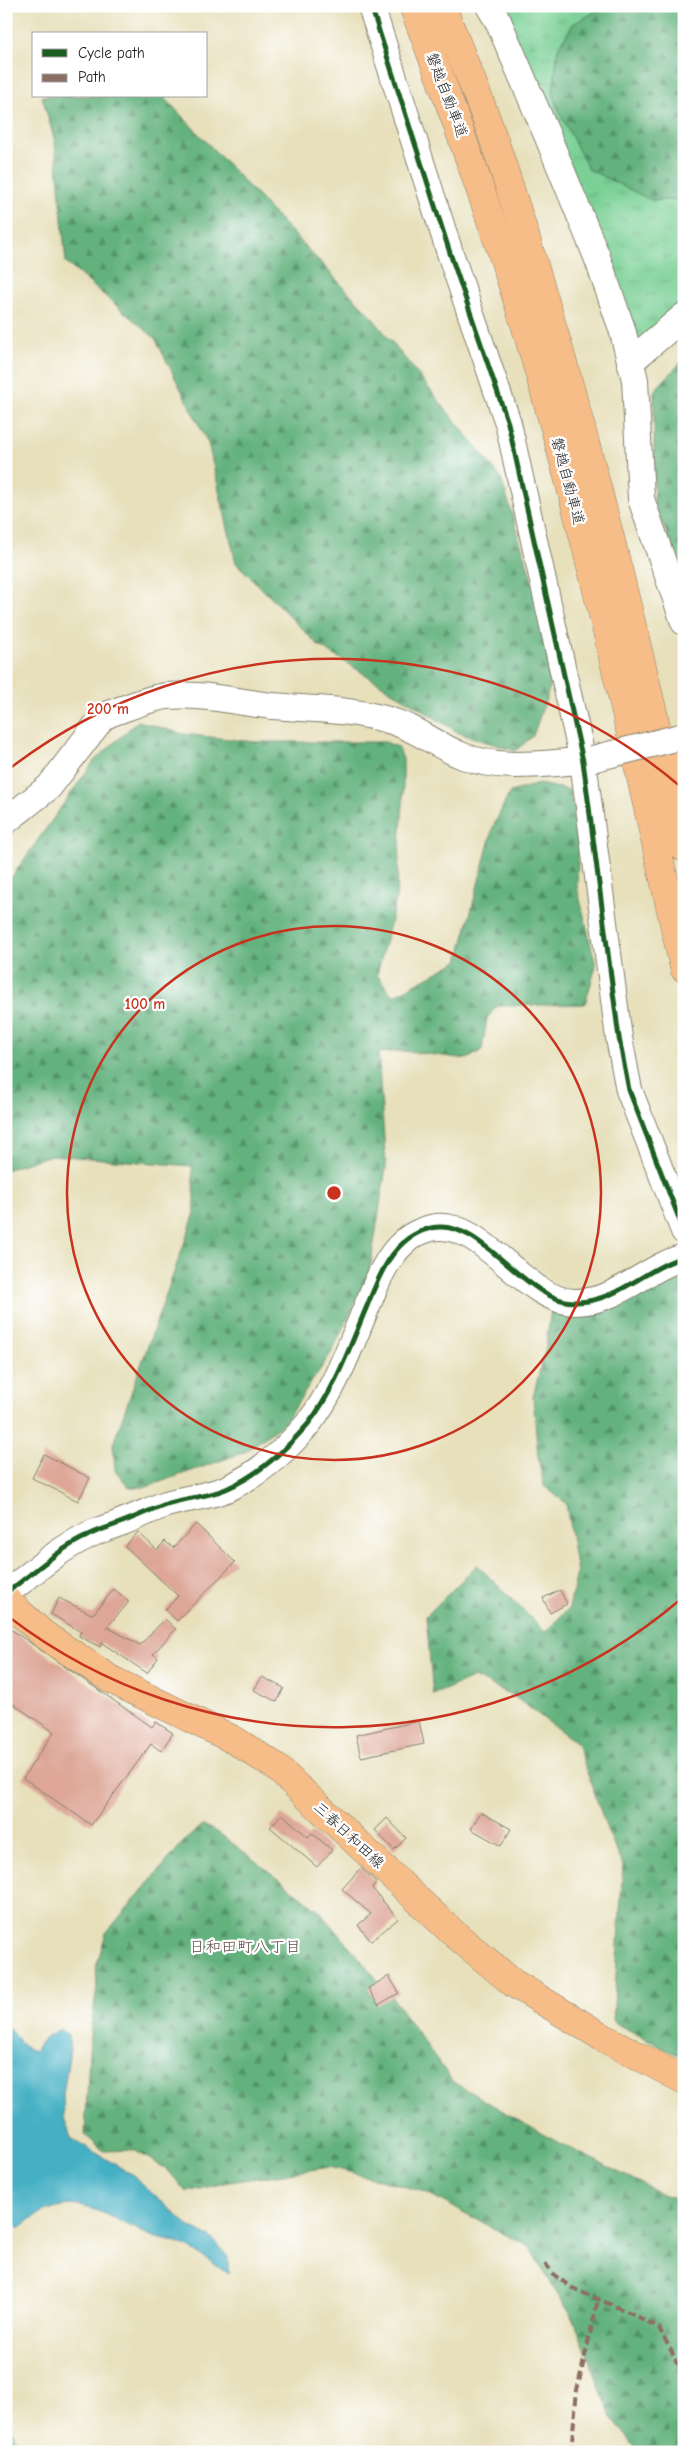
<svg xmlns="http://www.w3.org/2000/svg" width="690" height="2458" viewBox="0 0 690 2458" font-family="'Comic Neue','Klee One',sans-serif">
	<defs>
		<pattern id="grass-tufts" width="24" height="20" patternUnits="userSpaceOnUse" patternTransform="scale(1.25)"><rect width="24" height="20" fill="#7ad095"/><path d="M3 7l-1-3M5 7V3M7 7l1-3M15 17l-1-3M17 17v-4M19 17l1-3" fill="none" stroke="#69b280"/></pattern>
		<pattern id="forest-firs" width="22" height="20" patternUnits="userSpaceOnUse" patternTransform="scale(1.25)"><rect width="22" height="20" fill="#63b27e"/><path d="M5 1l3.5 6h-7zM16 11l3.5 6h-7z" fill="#519066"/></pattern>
	</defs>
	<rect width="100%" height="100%" fill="#fff"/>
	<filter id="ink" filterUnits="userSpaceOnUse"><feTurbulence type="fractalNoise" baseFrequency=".02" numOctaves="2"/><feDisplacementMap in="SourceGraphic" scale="10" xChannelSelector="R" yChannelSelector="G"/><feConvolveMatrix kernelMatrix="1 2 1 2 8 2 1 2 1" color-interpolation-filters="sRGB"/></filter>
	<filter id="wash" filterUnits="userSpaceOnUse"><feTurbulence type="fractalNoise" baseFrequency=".0096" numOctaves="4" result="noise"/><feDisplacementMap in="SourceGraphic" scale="20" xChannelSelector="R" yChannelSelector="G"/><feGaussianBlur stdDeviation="1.12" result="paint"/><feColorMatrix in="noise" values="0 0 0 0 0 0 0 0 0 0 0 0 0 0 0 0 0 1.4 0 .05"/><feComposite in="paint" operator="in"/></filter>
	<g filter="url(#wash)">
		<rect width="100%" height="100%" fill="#e7e0bb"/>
		<!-- grass -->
		<polygon fill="url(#grass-tufts)" stroke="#4b7658" points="511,6 606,6 573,24 558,49 553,92 651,200 684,200 684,327 638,376 503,20"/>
		<!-- forest -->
		<g fill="url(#forest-firs)" stroke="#40674d">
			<polygon points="606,6 684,6 684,200 651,200 588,169 556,105 553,92 558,49 573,24"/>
			<polygon points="42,96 163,96 371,316 501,478 544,619 550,687 533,736 515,751 459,733 318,645 236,563 208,443 155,338 66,263 55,142"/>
			<polygon points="684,359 684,575 654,504 654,391"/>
			<polygon points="138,721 183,734 255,742 385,742 398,747 403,759 403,803 396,900 377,975 393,996 458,961 493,827 510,792 539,784 569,790 579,823 577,887 596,966 585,1004 497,1006 487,1018 482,1050 467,1059 404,1051 378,1053 386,1167 369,1275 331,1353 284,1423 245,1452 146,1487 129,1487 115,1470 113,1444 195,1213 192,1166 51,1155 6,1170 6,885 94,761"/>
			<polygon points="670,1274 684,1279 684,2058 613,2022 623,1865 608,1832 577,1743 512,1695 474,1677 433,1695 426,1616 477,1565 545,1632 569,1608 577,1573 566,1503 544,1486 538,1457 533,1397 546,1346 551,1309 588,1314 640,1293"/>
			<polygon points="203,1825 219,1833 319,1910 392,1997 453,2082 546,2136 664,2195 684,2200 684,2452 639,2452 611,2416 574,2320 529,2247 425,2192 330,2167 229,2182 186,2192 167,2169 134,2150 104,2151 85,2135 90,2036 97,1987 96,1967 106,1933 185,1840"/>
			<polygon points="6,2413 19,2452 6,2452"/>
		</g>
		<!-- water -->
		<path fill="#45b0c4" stroke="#306670" d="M8,2027C18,2037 21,2046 34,2052L45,2037L61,2029L68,2035L70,2050L63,2094L64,2117L71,2138L133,2175L190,2227L210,2237L228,2257V2274C213,2263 197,2251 180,2244C171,2240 160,2240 151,2236C99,2213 70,2184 19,2229L11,2221L6,2203Z"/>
		<g id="blocks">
			<!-- building -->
			<g fill="#dda696">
				<polygon points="44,1454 90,1478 78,1501 32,1478"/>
				<polygon points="196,1524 235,1562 177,1621 165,1610 178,1596 125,1546 138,1532 157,1550 165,1541 173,1548"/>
				<polygon points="114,1589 129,1602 107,1627 140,1645 165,1619 176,1629 153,1654 158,1658 147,1673 102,1643 100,1647 79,1636 81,1632 51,1614 59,1598 91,1614 94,1613"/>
				<polygon points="560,1590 567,1604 550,1613 543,1598"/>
				<polygon points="6,1626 152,1727 156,1722 173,1733 161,1751 151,1744 91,1825 23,1778 54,1732 6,1699"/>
				<polygon points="262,1677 284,1688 277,1702 254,1690"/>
				<polygon points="419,1721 424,1744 361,1757 356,1735"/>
				<polygon points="481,1812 511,1829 501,1846 471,1829"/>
				<polygon points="282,1814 308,1837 312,1833 332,1850 317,1867 270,1827"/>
				<polygon points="387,1818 406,1838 394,1850 375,1830"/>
				<polygon points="361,1868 376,1882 372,1888 398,1919 371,1941 358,1925 371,1914 342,1889"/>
				<polygon points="389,1976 399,1993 378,2005 368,1988"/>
			</g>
		</g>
	</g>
	<g filter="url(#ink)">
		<use href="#blocks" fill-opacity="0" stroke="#827e6c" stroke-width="1"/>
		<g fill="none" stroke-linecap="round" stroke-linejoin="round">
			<!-- minor casing -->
			<g stroke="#827e6c" stroke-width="28">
				<g id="minor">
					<polyline points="489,6 498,21 547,135 597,257 622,329 635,380 641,499 684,622"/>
					<polyline points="372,9 450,253 508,423 583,761 619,1038 629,1090 684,1231"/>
					<polyline points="630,362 684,316"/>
					<path d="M6,821L49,787L102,718L109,714C127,708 148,698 167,696C202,693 237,702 272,706C310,709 351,709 388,720C415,727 437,746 463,756C500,771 544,763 583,761L592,759"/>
					<path d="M6,1593C32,1574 56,1551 85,1537C95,1531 107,1528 117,1524C134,1518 150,1510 166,1504C186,1498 207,1497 226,1489C258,1475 285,1451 308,1424C335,1390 350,1346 367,1306C376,1284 385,1259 404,1242C410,1236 422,1230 431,1228C482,1216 524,1303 576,1302C618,1302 645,1268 684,1257"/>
				</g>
			</g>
			<!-- major casing -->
			<g stroke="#827e6c" stroke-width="29">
				<polyline id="major" points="6,1600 43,1634 110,1679 234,1740 275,1766 451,1931 513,1983 604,2038 684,2080"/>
			</g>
			<!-- highway casing -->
			<g stroke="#827e6c" stroke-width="29">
				<g id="highway">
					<path d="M413,6C455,116 495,226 529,338C591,546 636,757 684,968"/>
					<path d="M442,6C460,53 480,99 496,146C573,376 631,612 684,848"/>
				</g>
			</g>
			<!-- minor -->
			<use href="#minor" stroke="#fff" stroke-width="26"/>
			<!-- major -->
			<use href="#major" stroke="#f7bd88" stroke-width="28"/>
			<!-- highway -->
			<use href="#highway" stroke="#f7bd88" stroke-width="28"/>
			<!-- minor-bridge casing -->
			<g stroke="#827e6c" stroke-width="28" stroke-linecap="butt">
				<polyline id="minor-bridge" points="592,759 684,736"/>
			</g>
			<!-- minor-bridge -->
			<use href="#minor-bridge" stroke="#fff" stroke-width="26"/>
			<!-- quiet -->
			<g stroke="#8d6e63" stroke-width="4" stroke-dasharray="8 4" stroke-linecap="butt">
				<polyline points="545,2263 553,2274 572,2288 633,2314 659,2328 684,2375"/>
				<polyline points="571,2452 577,2390 598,2300"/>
			</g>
			<!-- cycleway casing -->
			<g stroke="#fff" stroke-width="8">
				<g id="cycleway">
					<polyline points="372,9 450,253 508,423 583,761 619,1038 629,1090 684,1231"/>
					<path d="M6,1593C32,1574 56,1551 85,1537C95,1531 107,1528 117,1524C134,1518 150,1510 166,1504C186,1498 207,1497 226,1489C258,1475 285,1451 308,1424C335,1390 350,1346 367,1306C376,1284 385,1259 404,1242C410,1236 422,1230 431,1228C482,1216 524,1303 576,1302C618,1302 645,1268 684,1257"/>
				</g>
			</g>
			<!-- cycleway -->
			<use href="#cycleway" stroke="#1b5e20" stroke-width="5"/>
		</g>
	</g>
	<!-- distance rings -->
	<g fill="none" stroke="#c8321e" stroke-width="2.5">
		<circle cx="334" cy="1193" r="267"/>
		<path d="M681 1599A534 534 0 0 1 9 1617M9 769A534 534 0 0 1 681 787"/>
	</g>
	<g text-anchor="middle" stroke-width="4.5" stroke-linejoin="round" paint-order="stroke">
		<!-- street labels -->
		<g font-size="15" fill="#1c1c1c" stroke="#fff">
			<text transform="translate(447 95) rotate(69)" y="5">磐越自動車道</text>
			<text transform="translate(568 481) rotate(75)" y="5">磐越自動車道</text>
			<text transform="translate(349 1835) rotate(43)" y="5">三春日和田線</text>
		</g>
		<!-- neighbourhood labels -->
		<g font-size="16" fill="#604c47" stroke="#fff">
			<text x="245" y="1952">日和田町八丁目</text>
		</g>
	</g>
	<circle cx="334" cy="1193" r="8" fill="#c8321e" stroke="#fff" stroke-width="2.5"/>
	<g font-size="15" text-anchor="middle" font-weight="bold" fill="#c8321e" stroke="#fff" stroke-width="4.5" stroke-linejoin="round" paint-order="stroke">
		<text x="108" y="714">200 m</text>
		<text x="145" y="1009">100 m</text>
	</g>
	<!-- margin -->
	<rect width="690" height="2458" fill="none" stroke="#fff" stroke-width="25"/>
	<!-- legend -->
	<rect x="32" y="32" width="175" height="65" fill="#ffffff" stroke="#a4a4a4"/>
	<rect x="42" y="49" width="25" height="8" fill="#1b5e20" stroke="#a4a4a4"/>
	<text x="78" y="58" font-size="15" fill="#1c1c1c">Cycle path</text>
	<rect x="42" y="74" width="25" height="8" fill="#8d6e63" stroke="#a4a4a4"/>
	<text x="78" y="82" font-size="15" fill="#1c1c1c">Path</text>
</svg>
